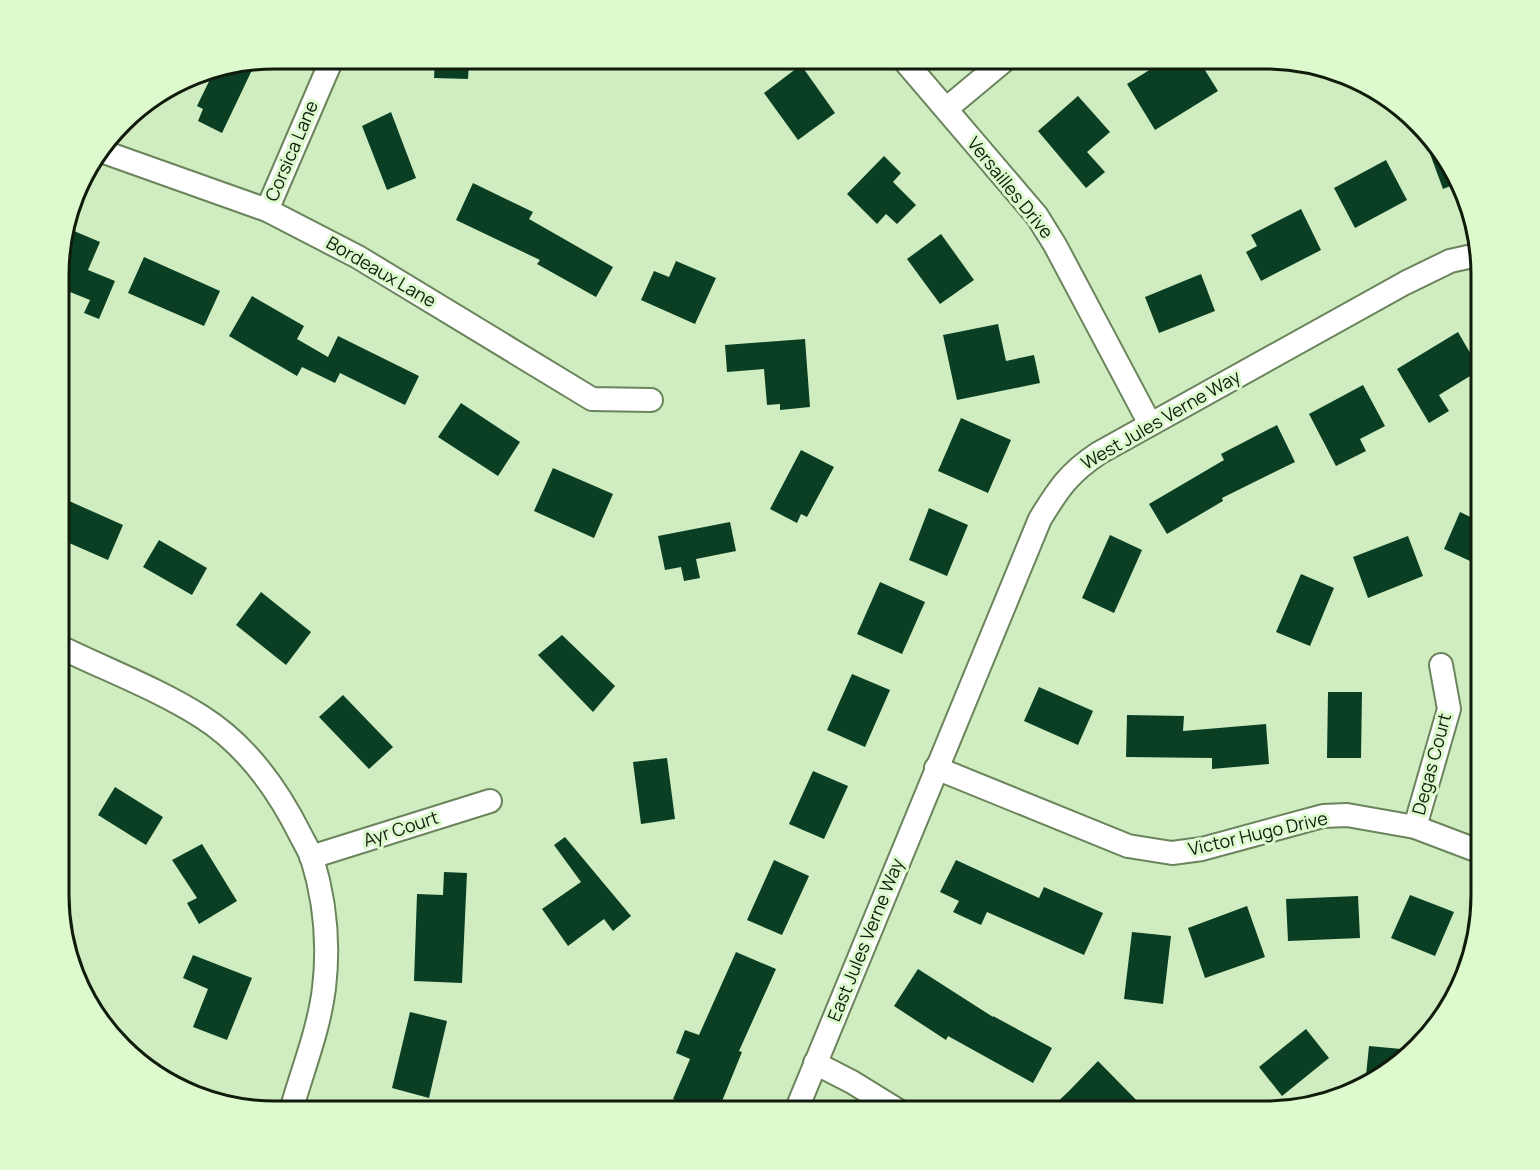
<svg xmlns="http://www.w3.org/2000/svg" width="1540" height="1170" viewBox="0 0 1540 1170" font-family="Manrope,sans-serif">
	<rect width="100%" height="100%" fill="#cfedc0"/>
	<!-- building -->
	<g fill="#0a3f23">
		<polygon points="435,59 469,59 468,79 434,78"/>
		<polygon points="1167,59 1198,59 1218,91 1155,130 1127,84"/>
		<polygon points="240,64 252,70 222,133 198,121 203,109 197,106 215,69"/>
		<polygon points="801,65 835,113 798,140 764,93"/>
		<polygon points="1078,96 1110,132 1087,152 1105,172 1086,188 1038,131"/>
		<polygon points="391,112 416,178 387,190 362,126"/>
		<polygon points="1429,141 1459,180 1460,182 1443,189 1426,143"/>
		<polygon points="884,156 901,173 893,182 916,205 897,224 886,214 877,224 847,194"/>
		<polygon points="1386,160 1407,200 1355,228 1334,188"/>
		<polygon points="473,183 533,212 529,219 613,267 596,297 537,264 540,260 456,220"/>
		<polygon points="1301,209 1321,250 1261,281 1246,252 1257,246 1251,235"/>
		<polygon points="67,228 100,242 88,270 115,281 99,319 84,313 90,300 60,288 60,247"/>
		<polygon points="941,234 974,280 940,304 907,259"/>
		<polygon points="144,257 220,291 204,326 128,293"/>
		<polygon points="676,261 716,278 695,324 641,300 654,271 669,277"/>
		<polygon points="1201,274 1215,311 1159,333 1145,297"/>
		<polygon points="252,296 304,326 297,339 328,357 338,336 419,376 405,405 340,373 335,383 302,367 297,376 229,336"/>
		<polygon points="998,324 1006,361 1034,355 1040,383 957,400 943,335"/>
		<polygon points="1458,332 1480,370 1439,395 1449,411 1429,423 1397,369"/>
		<polygon points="805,339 810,407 780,410 780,404 767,405 764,369 727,372 725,345"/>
		<polygon points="1363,385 1385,426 1360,439 1366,451 1336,466 1309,414"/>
		<polygon points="461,403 520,442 498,476 438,437"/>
		<polygon points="961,418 1011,440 988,493 938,471"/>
		<polygon points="1277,425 1295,462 1222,498 1223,501 1167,534 1149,504 1224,460 1221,454"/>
		<polygon points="801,450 834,467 807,517 801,514 797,523 770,509"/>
		<polygon points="553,468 613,494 594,538 534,511"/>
		<polygon points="60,497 123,525 108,560 60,539"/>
		<polygon points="929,508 968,525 947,576 909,560"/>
		<polygon points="1460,512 1481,522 1481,566 1444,549"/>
		<polygon points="730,522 736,551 696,559 700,578 684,581 681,567 665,570 658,536"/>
		<polygon points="1110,535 1142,550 1114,613 1082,598"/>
		<polygon points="1408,536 1423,576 1368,598 1353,557"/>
		<polygon points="159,540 207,568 192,595 143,567"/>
		<polygon points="1301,574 1334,588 1310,646 1276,632"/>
		<polygon points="880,582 925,602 902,654 857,634"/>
		<polygon points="261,592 311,632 286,665 236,625"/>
		<polygon points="562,635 615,686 593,712 538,655"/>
		<polygon points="852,674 890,690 865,747 827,730"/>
		<polygon points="1039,687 1093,711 1078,745 1024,721"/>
		<polygon points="1328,692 1362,692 1361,758 1327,758"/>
		<polygon points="343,695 393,747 369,769 319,717"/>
		<polygon points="1127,715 1184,716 1183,731 1266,724 1269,764 1212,769 1212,758 1126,757"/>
		<polygon points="667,758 675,819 641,824 633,762"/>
		<polygon points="813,771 848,786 824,839 789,824"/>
		<polygon points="115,787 163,817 146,845 98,815"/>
		<polygon points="565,837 631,916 613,931 604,919 568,946 542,909 581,882 554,845"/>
		<polygon points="202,844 237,901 199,924 187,903 197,898 172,860"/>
		<polygon points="774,860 809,876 782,935 747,920"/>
		<polygon points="956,860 1039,898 1044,887 1103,913 1084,955 987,912 981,925 953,912 959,901 940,892"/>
		<polygon points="444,872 467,873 462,983 414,981 417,894 443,895"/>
		<polygon points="1410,895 1454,912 1435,956 1391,938"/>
		<polygon points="1358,896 1360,938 1288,941 1286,899"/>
		<polygon points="1247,906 1265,957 1205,978 1188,928"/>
		<polygon points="1132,932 1171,936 1163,1004 1124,999"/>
		<polygon points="736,952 776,969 739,1051 742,1052 718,1111 703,1111 673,1099 690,1059 676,1053 685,1030 699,1035"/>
		<polygon points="193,955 252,978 227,1040 193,1027 208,989 183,978"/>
		<polygon points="918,969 993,1017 993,1016 1052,1048 1033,1083 948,1036 946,1040 894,1006"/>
		<polygon points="410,1012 447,1021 429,1098 392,1088"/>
		<polygon points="1306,1029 1329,1058 1282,1096 1259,1067"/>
		<polygon points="1369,1046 1412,1050 1365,1085"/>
		<polygon points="1098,1061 1147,1111 1048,1111 1069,1091"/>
	</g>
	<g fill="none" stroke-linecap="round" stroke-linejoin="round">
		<!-- street casing -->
		<g stroke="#6a845c" stroke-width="26">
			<g id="street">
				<polyline points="903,59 1037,216 1055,245 1150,424"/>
				<polyline points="946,109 1006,59"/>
				<polyline points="101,151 267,210 358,257 592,399 651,400"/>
				<polyline points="267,210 332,59"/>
				<path d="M60,647C107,670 158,689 202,717C246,745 277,788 300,834C304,842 309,850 312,858C325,900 329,946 324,988C319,1030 302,1071 291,1111"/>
				<polyline points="936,768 1128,846 1172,853 1202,849 1323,816 1347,815 1415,827 1481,852"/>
				<polyline points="1415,827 1449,709 1441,665"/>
				<polyline points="311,857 490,801"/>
				<polyline points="815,1063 852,1082 899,1111"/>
				<path d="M796,1111L1040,519C1059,488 1069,473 1099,453L1405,283L1450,261L1477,255"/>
			</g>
		</g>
		<!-- street -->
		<use href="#street" stroke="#fff" stroke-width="22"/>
	</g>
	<g text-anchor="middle" stroke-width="6" stroke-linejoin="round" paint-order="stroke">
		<!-- street labels -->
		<g font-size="18" fill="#101b0b" stroke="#dcfacd">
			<text transform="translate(292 151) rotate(-67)" y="6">Corsica Lane</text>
			<text transform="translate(1010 188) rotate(51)" y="6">Versailles Drive</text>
			<text transform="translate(381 272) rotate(30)" y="6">Bordeaux Lane</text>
			<text transform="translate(1161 420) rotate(-30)" y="6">West Jules Verne Way</text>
			<text transform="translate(1432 764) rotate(-75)" y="6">Degas Court</text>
			<text transform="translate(401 829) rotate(-18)" y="6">Ayr Court</text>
			<text transform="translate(1258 834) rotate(-13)" y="6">Victor Hugo Drive</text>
			<text transform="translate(866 940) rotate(-68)" y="6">East Jules Verne Way</text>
		</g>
	</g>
	<!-- crop -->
	<path d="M0 0H1540V1170H0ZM275 69H1265A206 206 0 0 1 1471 275V895A206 206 0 0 1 1265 1101H275A206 206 0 0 1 69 895V275A206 206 0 0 1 275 69Z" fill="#dcfacd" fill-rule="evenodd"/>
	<path fill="none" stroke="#101b0b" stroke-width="3" d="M275 69H1265A206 206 0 0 1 1471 275V895A206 206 0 0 1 1265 1101H275A206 206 0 0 1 69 895V275A206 206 0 0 1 275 69Z"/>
</svg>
